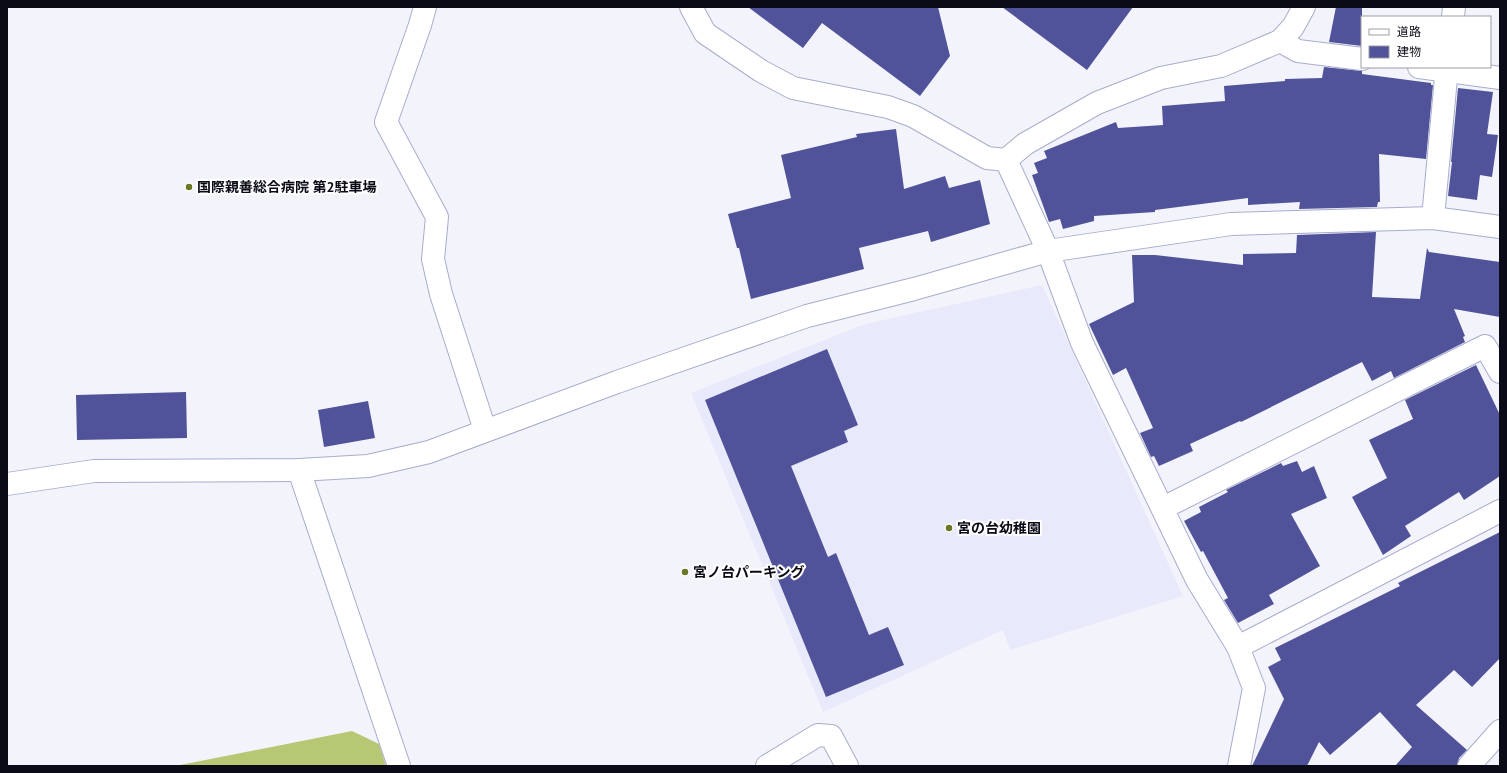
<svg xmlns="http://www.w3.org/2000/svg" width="1507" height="773" viewBox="0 0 1507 773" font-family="'PT Sans','Noto Sans JP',sans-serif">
	<rect width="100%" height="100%" fill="#f3f4fb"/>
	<!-- built -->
	<polygon fill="#e8eafb" points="1042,285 1183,596 1010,650 1003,630 823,712 691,393 865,324"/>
	<!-- forest -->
	<polygon fill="#b7c874" points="352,731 379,744 386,766 175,766"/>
	<!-- building -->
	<g fill="#505399">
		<polygon points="748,7 938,7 950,56 920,96 822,23 803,48"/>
		<polygon points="1002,7 1133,7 1087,70"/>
		<polygon points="1336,7 1362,7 1362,46 1329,42"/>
		<polygon points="1324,67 1362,71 1362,74 1431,83 1431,85 1433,85 1426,159 1379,154 1380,202 1378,202 1377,207 1299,209 1300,202 1248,205 1248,198 1155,210 1155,212 1094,216 1094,221 1063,229 1060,219 1049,222 1032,175 1038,173 1034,163 1047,158 1044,151 1116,122 1118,128 1163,125 1162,106 1225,101 1224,86 1285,81 1285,79 1322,78"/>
		<polygon points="1458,88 1493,92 1487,134 1498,135 1492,177 1480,175 1477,200 1448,196 1452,162 1451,162"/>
		<polygon points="896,129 904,189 945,176 949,188 980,180 990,224 931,242 928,231 859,248 864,269 751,299 739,248 737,248 728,214 791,198 781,155 857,137 856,134"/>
		<polygon points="1376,232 1372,297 1420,299 1427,248 1429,252 1500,262 1500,317 1454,309 1465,336 1463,337 1465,342 1394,378 1391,371 1372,381 1362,362 1241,422 1240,421 1190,444 1193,451 1159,466 1154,456 1151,457 1140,433 1153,428 1126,368 1113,375 1089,324 1134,302 1132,255 1155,255 1243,265 1243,254 1296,253 1297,235"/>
		<polygon points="827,349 858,425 844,431 848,442 791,466 828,557 836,553 869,635 888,627 904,665 826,697 705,400"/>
		<polygon points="1476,365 1500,415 1500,476 1464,500 1459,492 1405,526 1411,536 1383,555 1352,497 1387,478 1369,440 1413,419 1405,400"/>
		<polygon points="186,392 187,438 77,440 76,395"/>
		<polygon points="368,401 375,438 324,447 318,410"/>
		<polygon points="1297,461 1302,472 1314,466 1327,498 1291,514 1320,566 1269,595 1274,604 1238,623 1224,600 1228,598 1203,551 1201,552 1184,521 1201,512 1199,507 1228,492 1226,490 1281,463 1283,466"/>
		<polygon points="1500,532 1500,658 1472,687 1454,670 1416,705 1467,750 1459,758 1457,766 1395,766 1412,747 1380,712 1330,755 1319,742 1307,766 1252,766 1284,699 1268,667 1281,660 1275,648 1400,586 1398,583"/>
	</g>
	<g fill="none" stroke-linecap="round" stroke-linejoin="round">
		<!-- street casing -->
		<g stroke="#a8accc" stroke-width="24">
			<g id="street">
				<polyline points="425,7 420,25 386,122 437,217 433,259 441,294 485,430"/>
				<polyline points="691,7 705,33 761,71 793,88 888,107 913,116 987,158 1006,160 1025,144 1097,103 1161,78 1221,66 1280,41 1293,27 1304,7"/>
				<polyline points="1453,17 1454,7"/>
				<polyline points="1280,41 1298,51 1362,59"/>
				<polyline points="1419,67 1500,78"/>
				<polyline points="1006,160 1048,251 1082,343 1197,580 1238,647 1254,688 1239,766"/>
				<polyline points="1433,218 1447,67"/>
				<polyline points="299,470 399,766"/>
				<polyline points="7,484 94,471 299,470 368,466 429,452 617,382 807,316 914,289 1048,251 1231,224 1433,218 1500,227"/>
				<polyline points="1163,508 1485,346 1500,372"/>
				<polyline points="1238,647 1500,511"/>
				<polyline points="767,766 818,735 831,736 847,766"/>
				<polyline points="1469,766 1500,731"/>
			</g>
		</g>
		<!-- street -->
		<use href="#street" stroke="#fff" stroke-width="22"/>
	</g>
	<!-- markers -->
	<g fill="#6a7825" stroke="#fff" stroke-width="1.5">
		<circle cx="189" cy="187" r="4"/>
		<circle cx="949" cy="528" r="4"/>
		<circle cx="685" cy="572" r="4"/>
	</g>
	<g text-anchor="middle" stroke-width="4" stroke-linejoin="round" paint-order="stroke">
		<!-- poi labels -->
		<g font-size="14" font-weight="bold" fill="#0a0b16" stroke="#fff" text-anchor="start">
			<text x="197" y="192">国際親善総合病院 第2駐車場</text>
			<text x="957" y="533">宮の台幼稚園</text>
			<text x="693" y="577">宮ノ台パーキング</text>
		</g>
	</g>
	<!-- border -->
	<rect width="1507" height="773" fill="none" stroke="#0a0b16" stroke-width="16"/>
	<!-- legend -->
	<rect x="1361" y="16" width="130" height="52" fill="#ffffff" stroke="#9d9da2"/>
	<rect x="1369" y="29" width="20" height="6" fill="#ffffff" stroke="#9d9da2"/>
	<text x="1397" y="36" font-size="12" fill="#0a0b16">道路</text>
	<rect x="1369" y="46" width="20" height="12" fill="#505399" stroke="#9d9da2"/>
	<text x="1397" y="56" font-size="12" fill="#0a0b16">建物</text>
</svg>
